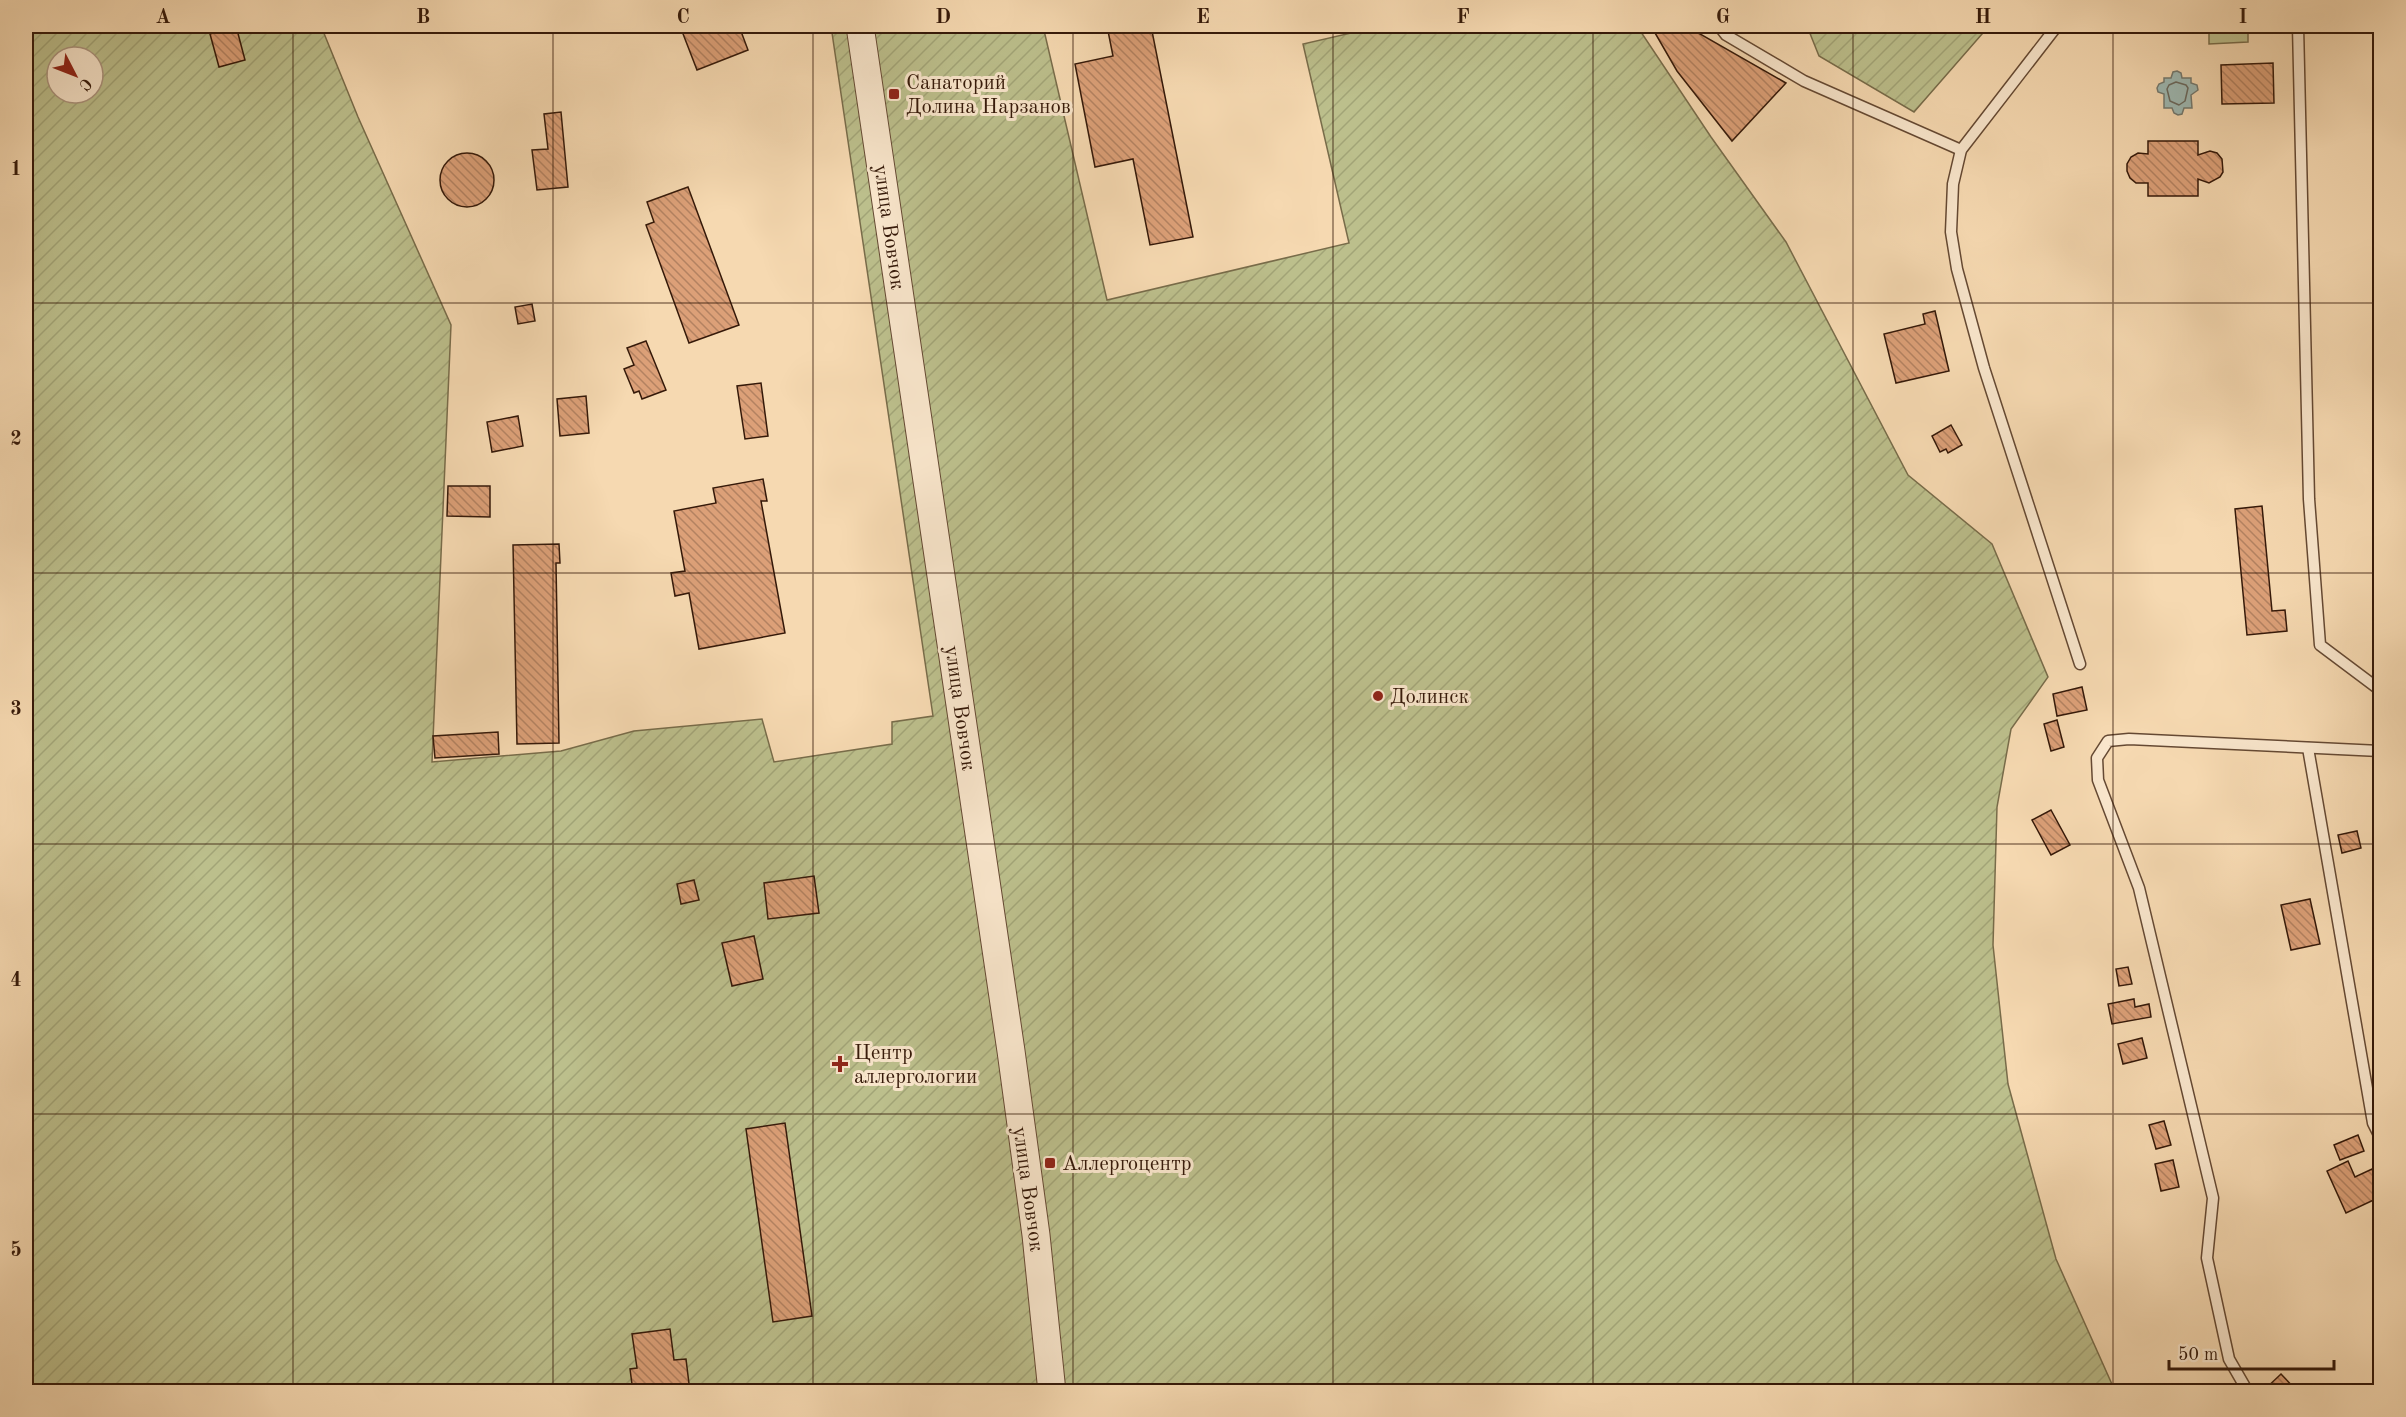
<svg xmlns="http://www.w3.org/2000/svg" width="2406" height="1417" viewBox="0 0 2406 1417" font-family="'Old Standard TT',serif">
	<defs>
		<pattern id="garden-furrows" width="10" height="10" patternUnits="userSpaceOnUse" patternTransform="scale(1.5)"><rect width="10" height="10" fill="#bcbf8c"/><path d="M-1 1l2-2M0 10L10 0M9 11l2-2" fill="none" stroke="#a2a477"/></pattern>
		<pattern id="building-back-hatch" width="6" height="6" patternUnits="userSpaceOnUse" patternTransform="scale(1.5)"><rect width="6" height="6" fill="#dca078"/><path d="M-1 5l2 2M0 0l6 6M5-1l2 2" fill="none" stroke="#b38261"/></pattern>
	</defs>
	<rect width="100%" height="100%" fill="#f6d9b1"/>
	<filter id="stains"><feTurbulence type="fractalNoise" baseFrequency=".00333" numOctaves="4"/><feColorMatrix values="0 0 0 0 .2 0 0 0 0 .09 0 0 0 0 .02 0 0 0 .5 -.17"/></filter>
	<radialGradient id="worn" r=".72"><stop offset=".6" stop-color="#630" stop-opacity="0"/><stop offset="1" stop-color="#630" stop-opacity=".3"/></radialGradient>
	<!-- grass -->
	<polygon fill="#bcbf8c" stroke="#786c4a" stroke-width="1.5" points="2209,26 2248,26 2248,42 2209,44"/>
	<!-- garden -->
	<g fill="url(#garden-furrows)" stroke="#786c4a" stroke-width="1.5" fill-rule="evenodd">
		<path d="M26,26H321L358,117L451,325L432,762L561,751L634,731L762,719L774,762L892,744V722L933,716L831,26H1043L1107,300L1349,243L1303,44L1373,28V26H1637L1711,137L1786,242L1908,475L1992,544L2048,677L2011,729L1997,807L1993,945L2008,1084L2056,1259L2115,1391H26ZM57,57H93V93H57Z"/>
		<polygon points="1807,26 1989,26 1914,112 1819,56"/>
	</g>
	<!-- water -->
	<polygon fill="#9eb9b3" stroke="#74796f" stroke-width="1.5" points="2177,71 2181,73 2182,78 2191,78 2191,83 2197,85 2198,90 2191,95 2192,108 2184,108 2182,114 2178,115 2174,113 2172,108 2164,108 2164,94 2158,92 2157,88 2159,84 2164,82 2164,78 2171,78 2173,72"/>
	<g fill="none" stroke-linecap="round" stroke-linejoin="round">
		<!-- shore -->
		<polygon stroke="#6a695e" stroke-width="1.5" points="2176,82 2186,85 2188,88 2185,101 2179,105 2170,101 2167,89 2169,85"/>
	</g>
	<!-- building -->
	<g fill="url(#building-back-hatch)" stroke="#351909" stroke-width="1.5">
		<polygon points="236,26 245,60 219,67 210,34"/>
		<polygon points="680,26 739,26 748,50 697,70"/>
		<polygon points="1107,26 1151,26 1193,237 1150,245 1133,159 1095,167 1075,64 1113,56"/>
		<polygon points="1651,26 1690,26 1693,30 1786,83 1732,141 1677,71"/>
		<polygon points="2273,63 2274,103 2222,104 2221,65"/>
		<polygon points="561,112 568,187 537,190 532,150 548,149 544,114"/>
		<polygon points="2148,141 2198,141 2198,155 2210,151 2217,153 2222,159 2223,172 2220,177 2209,183 2198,179 2198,196 2148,196 2148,183 2136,183 2130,178 2127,171 2127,164 2131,157 2138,153 2148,154"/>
		<circle cx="467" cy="180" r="27"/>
		<polygon points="688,187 739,325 689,343 646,225 654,222 647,202"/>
		<polygon points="532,304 535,321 518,324 515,307"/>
		<polygon points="1935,311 1949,371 1896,383 1884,334 1925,324 1923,314"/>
		<polygon points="646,341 666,390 642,399 639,391 634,393 624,369 634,365 627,348"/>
		<polygon points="761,383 768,436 745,439 737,386"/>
		<polygon points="586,396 589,433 560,436 557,399"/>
		<polygon points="518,416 523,446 492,452 487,422"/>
		<polygon points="1951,425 1962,445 1948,453 1946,449 1940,452 1932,436"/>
		<polygon points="763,479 767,501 761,501 785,633 699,649 689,593 675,596 671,573 685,571 674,511 716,503 713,488"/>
		<polygon points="448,486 490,486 490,517 447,516"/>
		<polygon points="2262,506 2272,611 2285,610 2287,631 2247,635 2235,509"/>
		<polygon points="559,544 560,563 556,563 559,743 517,744 513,545"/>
		<polygon points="2082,687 2087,710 2057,716 2053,694"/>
		<polygon points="2057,720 2064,747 2051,751 2044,724"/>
		<polygon points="498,732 499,754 435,758 433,736"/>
		<polygon points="2051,810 2070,845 2051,855 2032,820"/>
		<polygon points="2357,831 2361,848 2342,853 2338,835"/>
		<polygon points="814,876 819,913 768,919 764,883"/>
		<polygon points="694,880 699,900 681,904 677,884"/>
		<polygon points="2310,899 2320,944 2291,950 2281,905"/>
		<polygon points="754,936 763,979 732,986 722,943"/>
		<polygon points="2128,967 2132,984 2119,986 2116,969"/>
		<polygon points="2134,999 2135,1007 2149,1004 2151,1017 2112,1024 2108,1004"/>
		<polygon points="2142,1038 2147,1058 2123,1064 2118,1044"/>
		<polygon points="2164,1121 2171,1145 2156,1149 2149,1125"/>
		<polygon points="785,1123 812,1316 773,1322 746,1129"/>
		<polygon points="2358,1135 2364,1151 2340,1160 2334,1145"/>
		<polygon points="2173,1160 2179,1187 2161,1191 2155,1164"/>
		<polygon points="2348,1161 2355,1177 2372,1169 2380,1189 2380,1197 2346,1213 2327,1171"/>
		<polygon points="670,1329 674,1360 686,1359 690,1392 633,1392 630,1369 637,1368 632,1334"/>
		<polygon points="2281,1374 2298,1392 2262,1392"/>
	</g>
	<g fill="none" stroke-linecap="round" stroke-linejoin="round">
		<!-- service casing -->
		<g stroke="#654933" stroke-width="13">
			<g id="service">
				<polyline points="1719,26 1726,35 1804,81 1961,150"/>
				<polyline points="2057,26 1961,150 1953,184 1951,232 1957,269 1984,368 2080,664"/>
				<polyline points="2298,26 2309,499 2320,645 2380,690"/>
				<polyline points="2308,748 2373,1123 2380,1137"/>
				<polyline points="2248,1392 2229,1359 2207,1258 2213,1198 2139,888 2098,780 2097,758 2108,741 2129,739 2380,751"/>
			</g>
		</g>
		<!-- tertiary casing -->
		<g stroke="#654933" stroke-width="29">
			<polyline id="tertiary" points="860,26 1011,1051 1036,1235 1052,1392"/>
		</g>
		<!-- service -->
		<use href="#service" stroke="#f9e6cc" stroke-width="10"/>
		<!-- tertiary -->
		<use href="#tertiary" stroke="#f9e6cc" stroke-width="27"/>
	</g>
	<!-- grid -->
	<path fill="none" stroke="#351909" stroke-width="1.5" stroke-opacity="0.55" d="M293,26V1392M553,26V1392M813,26V1392M1073,26V1392M1333,26V1392M1593,26V1392M1853,26V1392M2113,26V1392M26,303H2380M26,573H2380M26,844H2380M26,1114H2380"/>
	<!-- markers -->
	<g fill="#8f2418" stroke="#f9e6cc" stroke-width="2">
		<rect x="888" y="88" width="12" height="12" rx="3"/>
		<circle cx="1378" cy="696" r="6"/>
		<path d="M837 1055h6v6h6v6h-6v6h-6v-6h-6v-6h6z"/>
		<rect x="1044" y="1157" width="12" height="12" rx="3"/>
	</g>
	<g text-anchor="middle" stroke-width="6" stroke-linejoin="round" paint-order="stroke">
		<!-- poi labels -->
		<g font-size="21" fill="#351909" stroke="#f9e6cc" text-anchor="start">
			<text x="906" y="89">Санаторий<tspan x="906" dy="24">Долина Нарзанов</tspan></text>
			<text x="1390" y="703">Долинск</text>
			<text x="854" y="1059">Центр<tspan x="854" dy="24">аллергологии</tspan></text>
			<text x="1062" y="1170">Аллергоцентр</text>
		</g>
		<!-- street labels -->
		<g font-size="21" fill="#351909" stroke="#f9e6cc">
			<text transform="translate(890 227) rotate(82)" y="7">улица Вовчок</text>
			<text transform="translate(961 708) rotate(82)" y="7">улица Вовчок</text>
			<text transform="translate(1029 1189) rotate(82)" y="7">улица Вовчок</text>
		</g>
	</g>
	<!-- margin -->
	<rect width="2406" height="1417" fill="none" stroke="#f6d9b1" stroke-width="66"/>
	<!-- north arrow -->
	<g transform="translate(75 75) rotate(132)"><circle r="28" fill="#f9e6cc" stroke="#ab947e" stroke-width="1.5"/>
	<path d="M0-4.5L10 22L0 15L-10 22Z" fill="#8f2418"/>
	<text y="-9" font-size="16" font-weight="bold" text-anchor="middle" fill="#351909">С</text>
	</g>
	<!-- scale -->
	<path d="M2169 1360v9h165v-9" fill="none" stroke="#351909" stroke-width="3"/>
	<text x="2178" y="1360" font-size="18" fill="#351909" stroke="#f9e6cc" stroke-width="4.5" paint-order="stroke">50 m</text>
	<rect x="33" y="33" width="2340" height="1351" fill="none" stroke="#351909" stroke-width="2"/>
	<g font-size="20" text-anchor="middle" font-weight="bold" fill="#351909">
		<text x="163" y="23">A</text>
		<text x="423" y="23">B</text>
		<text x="683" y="23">C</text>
		<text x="943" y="23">D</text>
		<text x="1203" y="23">E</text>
		<text x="1463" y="23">F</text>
		<text x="1723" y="23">G</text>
		<text x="1983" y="23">H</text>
		<text x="2243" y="23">I</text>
		<text x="16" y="175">1</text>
		<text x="16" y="445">2</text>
		<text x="16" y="715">3</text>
		<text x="16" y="986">4</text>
		<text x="16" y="1256">5</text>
	</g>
	<rect width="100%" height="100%" filter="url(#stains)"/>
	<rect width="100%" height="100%" fill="url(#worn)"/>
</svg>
